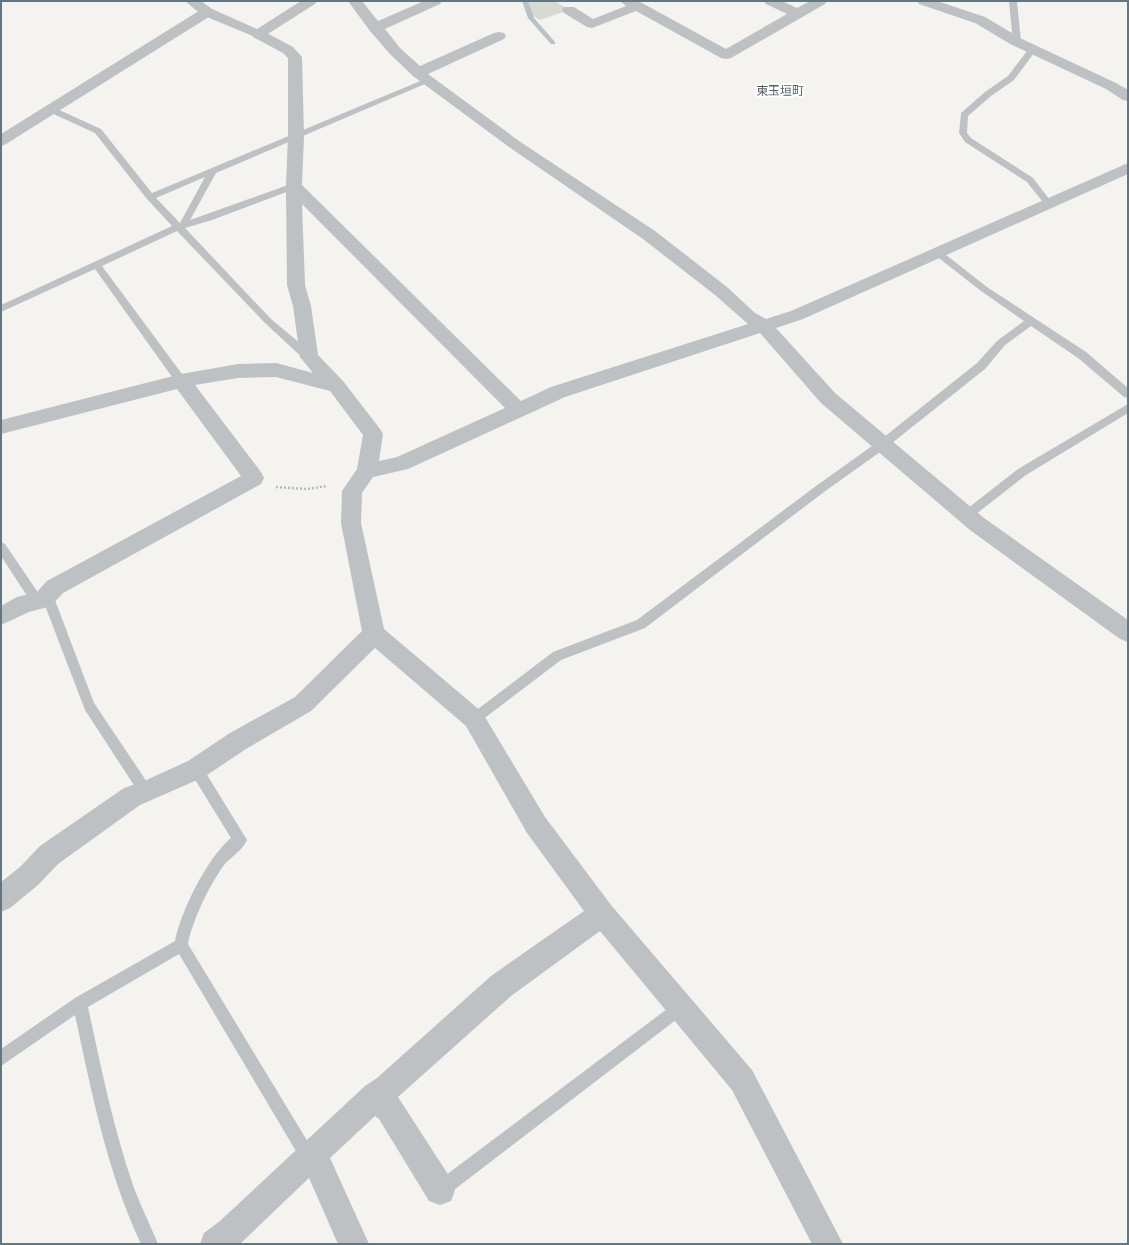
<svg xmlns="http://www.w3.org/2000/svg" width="1129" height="1245" viewBox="0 0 1129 1245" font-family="Jost,'Noto Sans JP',sans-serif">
	<rect width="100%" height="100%" fill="#f4f3f0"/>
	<!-- green -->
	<polygon fill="#d6dad1" points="526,1 555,1 569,10 540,20 533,16"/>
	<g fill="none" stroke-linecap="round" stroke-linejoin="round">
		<!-- stream -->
		<polygon fill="#b6c2c5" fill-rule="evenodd" points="522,1 528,1 534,18 555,42 555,44 551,44 528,18"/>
		<!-- path -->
		<polyline stroke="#b7babc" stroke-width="2.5" stroke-dasharray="2 2" stroke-linecap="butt" points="276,487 307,489 327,486"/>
		<!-- service -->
		<g fill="#bdc1c4" fill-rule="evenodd">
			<polygon points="1009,1 1017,1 1021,42 1017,44 1013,42"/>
			<polygon points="1030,47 1033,47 1037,49 1014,80 991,96 968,116 967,133 971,138 1033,178 1053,204 1049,207 1046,206 1027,182 965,142 959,133 961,113 985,92 1008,76"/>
			<path d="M425,79H428L432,81L216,173L190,220L291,184H297L298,186L297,188L212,220L185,228L271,319L313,354L314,357L313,360H305L265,323L177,231L102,266L185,378L186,381L185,384H177L95,269L1,312V305L172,226L147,199L95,133L49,112V108H55L101,129L152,193ZM205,177L180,223L156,198Z"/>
			<polygon points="938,250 941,251 987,287 1086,352 1128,388 1128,398 1124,397 1078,358 1031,326 1005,345 985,369 887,447 824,492 645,628 561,660 478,723 474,725 470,723 468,719 470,715 553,652 637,620 816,486 879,441 977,363 997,341 1024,321 981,291 935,255 933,253"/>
			<polygon points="1128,404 1128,413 1026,475 971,518 967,519 963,518 961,515 963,512 1018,469"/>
			<polygon points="1,542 5,544 41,597 43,601 41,605 37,606 33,605 1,556"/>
			<polygon points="47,590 51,591 53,595 94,703 151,788 153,792 151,796 146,798 141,796 85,710 41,595 43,591"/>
			<path d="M196,763L201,765L247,840C243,850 231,857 224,865C210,884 192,921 188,944L317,1157L315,1163L309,1165L303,1163L179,954L88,1007C101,1067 113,1127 133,1185C140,1205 150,1224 158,1244H141C107,1171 92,1094 75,1015L1,1066V1049L75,998L175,941C181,911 207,858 231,838L191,773L189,769L191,765Z"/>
			<polygon points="680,1001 685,1003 687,1008 685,1013 446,1196 440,1198 434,1196 432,1190 434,1184 675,1003"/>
		</g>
		<!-- minor -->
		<g fill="#bdc1c4" fill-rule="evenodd">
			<path d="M348,1H362L378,21L424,1H442L440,4L385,29L400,48L420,66L494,33L499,32L504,33L506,36L504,39L428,74L519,141L655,231L727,287L755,313L766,319L791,311L1128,163V174L803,319L776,328L835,393L984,518L1128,620V642L1120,639L970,530L821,403L760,333L565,397L408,469L373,477L362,493L361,523L384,629L482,712L545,817L611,905L752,1070L843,1244H812L732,1090L600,931L511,996L398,1097L451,1179L455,1190L451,1201L440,1205L429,1201L379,1119L375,1116L330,1158L369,1244H338L309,1178L240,1244H200L204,1233L220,1221L365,1086L377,1078L491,976L584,911L527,833L466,726L375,648L311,711L246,749L204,777L140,805L58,864L38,885L10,908L1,912V882L20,867L40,846L124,788L142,782L188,761L230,733L295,697L362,631L341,523L342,491L357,469L363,435L330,391L276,377L238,378L195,385L261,472L264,478L261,484L63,593L51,606L29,612L1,625V606L17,597L37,592L47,581L241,476L177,389L1,434V420L181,374L238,364L276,363L313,373L300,357L293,306L287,285L286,186L288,136V58L283,53L253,37L251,34L253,31L258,30L263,31L293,47L302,57L304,136L302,185L521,401L551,387L748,324L715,295L643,239L509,147L413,76L390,54L370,31ZM302,204L505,408L397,457L379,461L383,434L380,429L343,381L318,355L311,306L305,285Z"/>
			<polygon points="620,1 637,1 642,3 726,49 787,14 766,4 764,1 782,1 797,8 810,1 827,1 825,4 731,58 726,59 721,58 636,11 592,28 587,27 564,13 562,10 564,7 574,7 593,19 626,6"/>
			<polygon points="917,1 937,1 985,17 1022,39 1116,83 1128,90 1128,101 1123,100 1106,89 1012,45 975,23 919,4"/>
			<polygon points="207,8 212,9 214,12 212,15 6,144 1,146 1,134 202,9"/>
		</g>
		<!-- tertiary -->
		<polygon fill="#bdc1c4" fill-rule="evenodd" points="185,1 201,1 212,9 257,29 301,1 317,1 315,4 263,37 258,38 202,15"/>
	</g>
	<g text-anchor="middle" stroke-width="4" stroke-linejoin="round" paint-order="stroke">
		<!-- far-quarter labels -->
		<g font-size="12" fill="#525e65" stroke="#fff">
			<text x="780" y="95">東玉垣町</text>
		</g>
	</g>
	<!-- border -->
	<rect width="1129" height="1245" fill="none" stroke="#64767f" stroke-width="4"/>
</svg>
